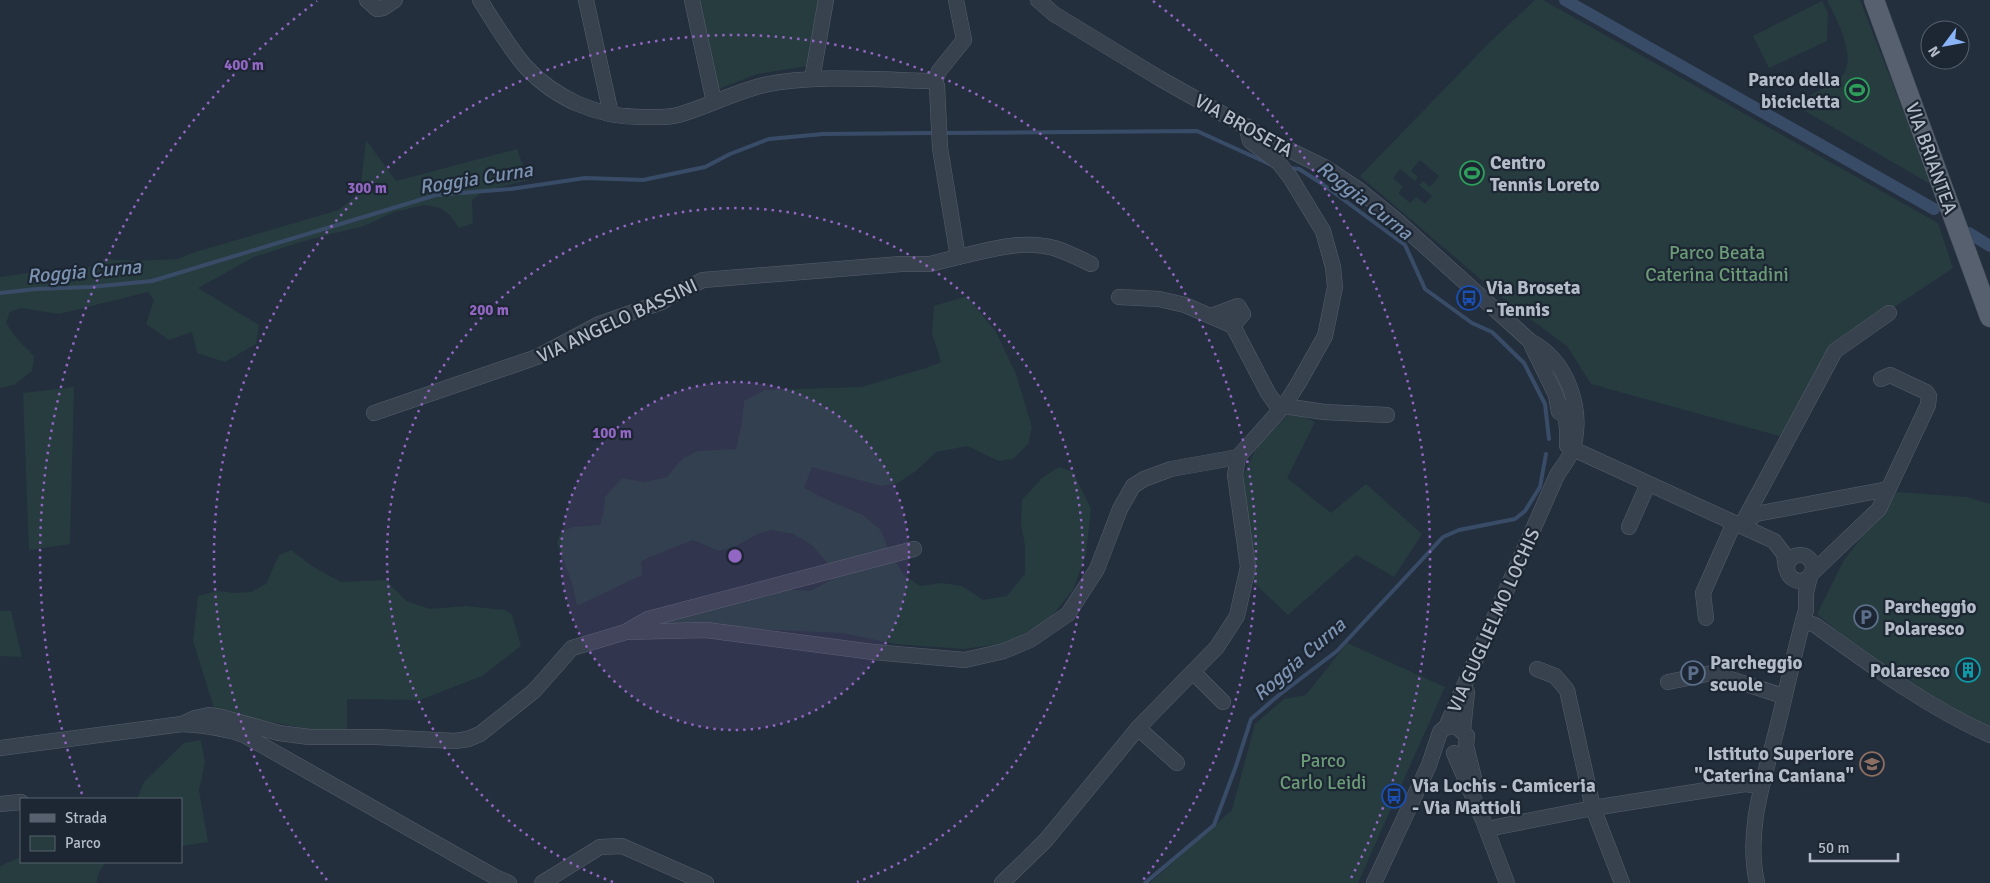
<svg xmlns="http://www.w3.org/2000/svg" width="1990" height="883" viewBox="0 0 1990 883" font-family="Signika,sans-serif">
	<rect width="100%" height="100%" fill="#242f3e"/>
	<!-- green -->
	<g fill="#263c3f" fill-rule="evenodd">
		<polygon points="697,0 819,0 808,66 757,74 719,89"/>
		<path d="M1535,0H1543L1938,223L1953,268L1831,349L1783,437L1591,384L1567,346L1512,306L1360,176L1490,42ZM1420,160L1439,176L1430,187L1423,181L1419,185L1432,196L1425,204L1416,197L1410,203L1398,193L1403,187L1393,178L1400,169L1415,181L1418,177L1411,171Z"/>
		<path d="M1827,0H1860L1932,185L1793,104C1804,98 1834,84 1841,77C1859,60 1836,18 1827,0Z"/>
		<polygon points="1822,1 1828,13 1827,41 1769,68 1753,36"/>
		<polygon points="366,140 396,181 517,149 528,180 484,191 472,200 473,223 459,228 450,215 440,208 424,205 394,212 364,226 311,239 254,257 198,288 259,325 256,344 225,362 197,353 192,332 169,340 146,324 154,300 148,292 59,314 21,308 10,312 6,323 17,339 34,356 32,371 14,385 0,388 0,277 35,272 64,273 84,270 104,259 135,261 178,259 192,253 339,210 360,192"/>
		<polygon points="967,296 996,332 1016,374 1032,427 1028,444 1013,459 999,461 967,446 936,452 917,470 898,483 881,486 812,467 804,488 821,497 863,515 881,530 890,553 904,575 920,586 942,583 962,586 983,600 1007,596 1025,574 1025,546 1021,524 1022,500 1042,478 1059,467 1073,472 1091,509 1086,554 1073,590 1046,623 1004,643 964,649 895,644 842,633 656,625 784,589 810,591 831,580 827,563 812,545 793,534 771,530 760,533 736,546 719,551 693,540 647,558 641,562 642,575 577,606 572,583 557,543 561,531 574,527 600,525 604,510 605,497 622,478 644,482 667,477 682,459 698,451 736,449 742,422 744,401 765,390 861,387 926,368 941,362 932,333 934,306"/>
		<polygon points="74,387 70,544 29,550 23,393"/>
		<polygon points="1291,412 1315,422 1287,478 1331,513 1366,484 1422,534 1394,577 1356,555 1288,615 1254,583 1242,477 1257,447"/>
		<polygon points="1897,492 1967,497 1990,504 1990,729 1881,668 1817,614 1844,560"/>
		<polygon points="291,550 312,566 341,582 386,580 406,601 430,609 466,606 505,610 512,615 521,646 482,676 420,700 347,699 347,729 308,729 215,711 193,641 198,596 217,591 234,593 251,592 266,584 279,555"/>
		<polygon points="0,611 11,611 22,657 0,656"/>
		<polygon points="1347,643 1445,687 1358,883 1150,883 1232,810 1255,724 1284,699 1306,695"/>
		<polygon points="201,740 205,763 199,790 208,842 181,846 181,799 137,799 144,782 184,743"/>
		<polygon points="21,857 21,862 106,862 100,870 96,883 0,883 0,866"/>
	</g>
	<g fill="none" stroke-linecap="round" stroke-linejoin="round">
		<!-- stream -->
		<g stroke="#394c67" stroke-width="4">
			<polyline points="946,133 1197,131 1274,166"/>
			<polyline points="1289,168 1299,169 1321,183 1405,245 1425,289 1472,323 1492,332 1524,363 1545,404 1549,439"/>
			<polyline points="0,293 36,289 90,287 152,281 436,195 511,189 585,178 643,180 705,167 730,154 769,139 823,134 930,133"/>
			<polyline points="1145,883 1214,825 1236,766 1251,719 1279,695 1337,651 1443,537 1459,530 1515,519 1525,511 1540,487 1546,454"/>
		</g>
		<!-- canal -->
		<g stroke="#394c67" stroke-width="12">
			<polyline points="1565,0 1934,209"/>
			<polyline points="1969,233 1990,246"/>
		</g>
		<!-- minor casing -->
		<g stroke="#565f6c" stroke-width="16">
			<g id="minor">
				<polyline points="367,0 377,9 383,8 395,0"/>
				<path d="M480,0C494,22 508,46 525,66C555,99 599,118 644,117C654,117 668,118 678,115C707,107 734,92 764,85C814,74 882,80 935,81"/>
				<polyline points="586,0 611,114"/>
				<polyline points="692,0 714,102"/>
				<path d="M1038,0L1054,14L1159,78L1271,141L1326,168L1359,190L1396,220L1530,341C1567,360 1584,408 1573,448C1570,458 1562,467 1557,475L1446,727L1440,732L1429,765L1374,883"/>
				<polyline points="812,79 826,0"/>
				<path d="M958,257C990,250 1022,239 1054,248C1067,252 1079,258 1091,264"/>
				<polyline points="1119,297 1159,299 1185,305 1233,326 1268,393 1280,410"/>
				<polyline points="1211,316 1238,306 1243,314 1233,326"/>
				<polyline points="1532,346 1556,395 1559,412"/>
				<path d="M1558,402C1567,415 1568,429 1567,445L1573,449L1774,541L1784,554L1786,568"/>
				<polyline points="1284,406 1324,412 1387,415"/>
				<polyline points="374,413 537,357 599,324 662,302 672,295 703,280 901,264 930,264 958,257 940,148 937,86 935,81 939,71 964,40 956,0"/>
				<polyline points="1744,523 1756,514 1888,489"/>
				<polyline points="1741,526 1835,351 1889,313"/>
				<polyline points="1629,527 1648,484"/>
				<circle cx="1800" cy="568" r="13"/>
				<polyline points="1811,574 1879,509 1928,405 1929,396 1926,392 1890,375 1881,379"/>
				<polyline points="1706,618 1703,593 1734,523"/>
				<path d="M1803,621L1815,625C1871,665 1927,707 1990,735"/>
				<polyline points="627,631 648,619 914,549"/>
				<polyline points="1537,669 1555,676 1567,690 1593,808 1622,883"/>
				<polyline points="1193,672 1223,702"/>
				<polyline points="1668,682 1712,673 1783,696"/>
				<polyline points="182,724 195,718 209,715 221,717 279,733 309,737 377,737 455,741 468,739 480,734 534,691 572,648 626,632 706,630 873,652 965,660 1004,651 1030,640 1068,614 1097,569 1120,509 1133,486 1144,479 1171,469 1238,457"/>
				<polyline points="1446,727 1456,726 1467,736 1466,746 1476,786"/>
				<polyline points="1138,728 1177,763"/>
				<polyline points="1463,730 1467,692"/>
				<path d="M0,748L182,724C204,725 224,728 244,735L495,877L509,883"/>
				<polyline points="1454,753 1483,820 1507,883"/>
				<polyline points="0,804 21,802"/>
				<polyline points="1487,829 1593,808 1745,784 1761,786"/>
				<polyline points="542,883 600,847 622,846 706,883"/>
				<polyline points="1002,883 1046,840 1138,728 1217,647 1237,616 1248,567 1235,475 1238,457 1284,406 1298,384 1325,336 1335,287 1333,267 1323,231 1290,177 1278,162 1250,141 1246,126"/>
				<path d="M1757,883C1746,833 1762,785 1775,736C1786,694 1794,652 1806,610V593L1810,576"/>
			</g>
		</g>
		<!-- major casing -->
		<g stroke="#414a57" stroke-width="21">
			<polyline id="major" points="1874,0 1990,317"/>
		</g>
		<!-- minor -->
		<use href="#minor" stroke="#38414e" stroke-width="15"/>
		<!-- major -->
		<use href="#major" stroke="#56606e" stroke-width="20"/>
	</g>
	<!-- distance rings -->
	<circle cx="735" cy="556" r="174" fill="#9266c3" fill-opacity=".12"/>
	<g fill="none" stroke="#9266c3" stroke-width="2.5" stroke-dasharray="2.5 5">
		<circle cx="735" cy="556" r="174"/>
		<path d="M613 882A348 348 0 1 1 857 882"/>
		<path d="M327 880A521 521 0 1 1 1143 880"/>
		<path d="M82 794A695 695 0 0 1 317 1M1153 1A695 695 0 0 1 1349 882"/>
	</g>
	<!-- icons -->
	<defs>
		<g id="stadium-ring" transform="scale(1.25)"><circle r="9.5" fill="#1d2633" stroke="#2e9e5b" stroke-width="1.5"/><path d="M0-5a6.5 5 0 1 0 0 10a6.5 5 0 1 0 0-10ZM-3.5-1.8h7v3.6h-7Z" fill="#2e9e5b"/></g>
		<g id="bus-ring" transform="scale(1.25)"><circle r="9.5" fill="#1d2633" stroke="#1a4fb4" stroke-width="1.5"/><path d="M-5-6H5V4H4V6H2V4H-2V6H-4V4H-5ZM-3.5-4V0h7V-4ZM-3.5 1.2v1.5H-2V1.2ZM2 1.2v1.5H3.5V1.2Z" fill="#1a4fb4"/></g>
		<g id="parking-ring" transform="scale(1.25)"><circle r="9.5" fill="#1d2633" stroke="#5c6f8a" stroke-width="1.5"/><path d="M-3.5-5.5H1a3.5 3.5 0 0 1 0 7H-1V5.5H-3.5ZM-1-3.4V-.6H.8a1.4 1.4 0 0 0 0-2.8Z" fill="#5c6f8a"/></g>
		<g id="building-ring" transform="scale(1.25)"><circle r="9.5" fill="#1d2633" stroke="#0f9aa8" stroke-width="1.5"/><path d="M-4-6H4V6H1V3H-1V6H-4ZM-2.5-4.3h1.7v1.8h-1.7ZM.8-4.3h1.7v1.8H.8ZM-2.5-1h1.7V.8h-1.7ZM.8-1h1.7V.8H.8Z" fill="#0f9aa8"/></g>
		<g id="school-ring" transform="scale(1.25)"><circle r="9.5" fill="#1d2633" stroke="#8d6e63" stroke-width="1.5"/><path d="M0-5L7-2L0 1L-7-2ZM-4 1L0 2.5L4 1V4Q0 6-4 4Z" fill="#8d6e63"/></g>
	</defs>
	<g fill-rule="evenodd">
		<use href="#stadium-ring" x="1857" y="90"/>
		<use href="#stadium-ring" x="1472" y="173"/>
		<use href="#bus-ring" x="1469" y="298"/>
		<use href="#parking-ring" x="1866" y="617"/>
		<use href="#building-ring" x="1968" y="670"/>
		<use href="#parking-ring" x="1693" y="673"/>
		<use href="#school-ring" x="1872" y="764"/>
		<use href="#bus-ring" x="1394" y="796"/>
	</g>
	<g text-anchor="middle" stroke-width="4.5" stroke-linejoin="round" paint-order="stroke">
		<!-- poi labels -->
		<g font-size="19" font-weight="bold" fill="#b4bcc9" stroke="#1d2633" text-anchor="start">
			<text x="1840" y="86" text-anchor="end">Parco della<tspan x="1840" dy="22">bicicletta</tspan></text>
			<text x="1490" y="169">Centro<tspan x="1490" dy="22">Tennis Loreto</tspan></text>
			<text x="1486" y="294">Via Broseta<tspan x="1486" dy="22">- Tennis</tspan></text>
			<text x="1884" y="613">Parcheggio<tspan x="1884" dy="22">Polaresco</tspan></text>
			<text x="1710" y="669">Parcheggio<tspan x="1710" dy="22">scuole</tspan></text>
			<text x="1950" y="677" text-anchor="end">Polaresco</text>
			<text x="1854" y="760" text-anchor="end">Istituto Superiore<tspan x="1854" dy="22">"Caterina Caniana"</tspan></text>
			<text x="1412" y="792">Via Lochis - Camiceria<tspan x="1412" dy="22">- Via Mattioli</tspan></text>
		</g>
		<!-- street labels -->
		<g font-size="19" fill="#b4bcc9" stroke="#1d2633">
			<text transform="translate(1244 125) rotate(29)" y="7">VIA BROSETA</text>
			<text transform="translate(1932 158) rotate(70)" y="7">VIA BRIANTEA</text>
			<text transform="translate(617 320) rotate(-25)" y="7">VIA ANGELO BASSINI</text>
			<text transform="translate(1493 620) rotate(-66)" y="7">VIA GUGLIELMO LOCHIS</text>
		</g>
		<!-- park labels -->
		<g font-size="19" fill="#6b9a76" stroke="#1d2633">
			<text x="1717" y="259">Parco Beata<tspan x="1717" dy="22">Caterina Cittadini</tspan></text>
			<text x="1323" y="767">Parco<tspan x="1323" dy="22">Carlo Leidi</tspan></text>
		</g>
		<!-- water labels -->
		<g font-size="20" font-style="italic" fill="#7c92b1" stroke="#1d2633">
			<text transform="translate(476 178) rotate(-9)" y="7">Roggia Curna</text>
			<text transform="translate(1365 200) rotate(38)" y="7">Roggia Curna</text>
			<text transform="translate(84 271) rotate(-5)" y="7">Roggia Curna</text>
			<text transform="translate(1299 659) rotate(-41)" y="7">Roggia Curna</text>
		</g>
	</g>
	<circle cx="735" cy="556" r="8" fill="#9266c3" stroke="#1d2633" stroke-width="2.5"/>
	<g font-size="15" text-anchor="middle" font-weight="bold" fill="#9266c3" stroke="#1d2633" stroke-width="4.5" stroke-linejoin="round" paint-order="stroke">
		<text x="244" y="70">400 m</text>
		<text x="367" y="193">300 m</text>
		<text x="489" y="315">200 m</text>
		<text x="612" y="438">100 m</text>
	</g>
	<!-- legend -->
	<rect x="20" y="798" width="162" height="65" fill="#1d2633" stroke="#59626f"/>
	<rect x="30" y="814" width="25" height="8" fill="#56606e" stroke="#59626f"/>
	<text x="65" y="823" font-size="15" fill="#b4bcc9">Strada</text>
	<rect x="30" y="836" width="25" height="15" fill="#263c3f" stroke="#59626f"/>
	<text x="65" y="848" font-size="15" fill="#b4bcc9">Parco</text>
	<!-- north arrow -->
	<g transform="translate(1945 45) rotate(238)"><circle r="24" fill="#1d2633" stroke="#59626f"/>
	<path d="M0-4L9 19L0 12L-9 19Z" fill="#8ab4f8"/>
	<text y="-8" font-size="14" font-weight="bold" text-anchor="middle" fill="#b4bcc9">N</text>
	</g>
	<!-- scale -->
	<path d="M1810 853v8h88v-8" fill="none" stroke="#b4bcc9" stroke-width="2.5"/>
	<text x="1818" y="853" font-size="15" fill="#b4bcc9" stroke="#1d2633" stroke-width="4" paint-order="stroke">50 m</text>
</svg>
